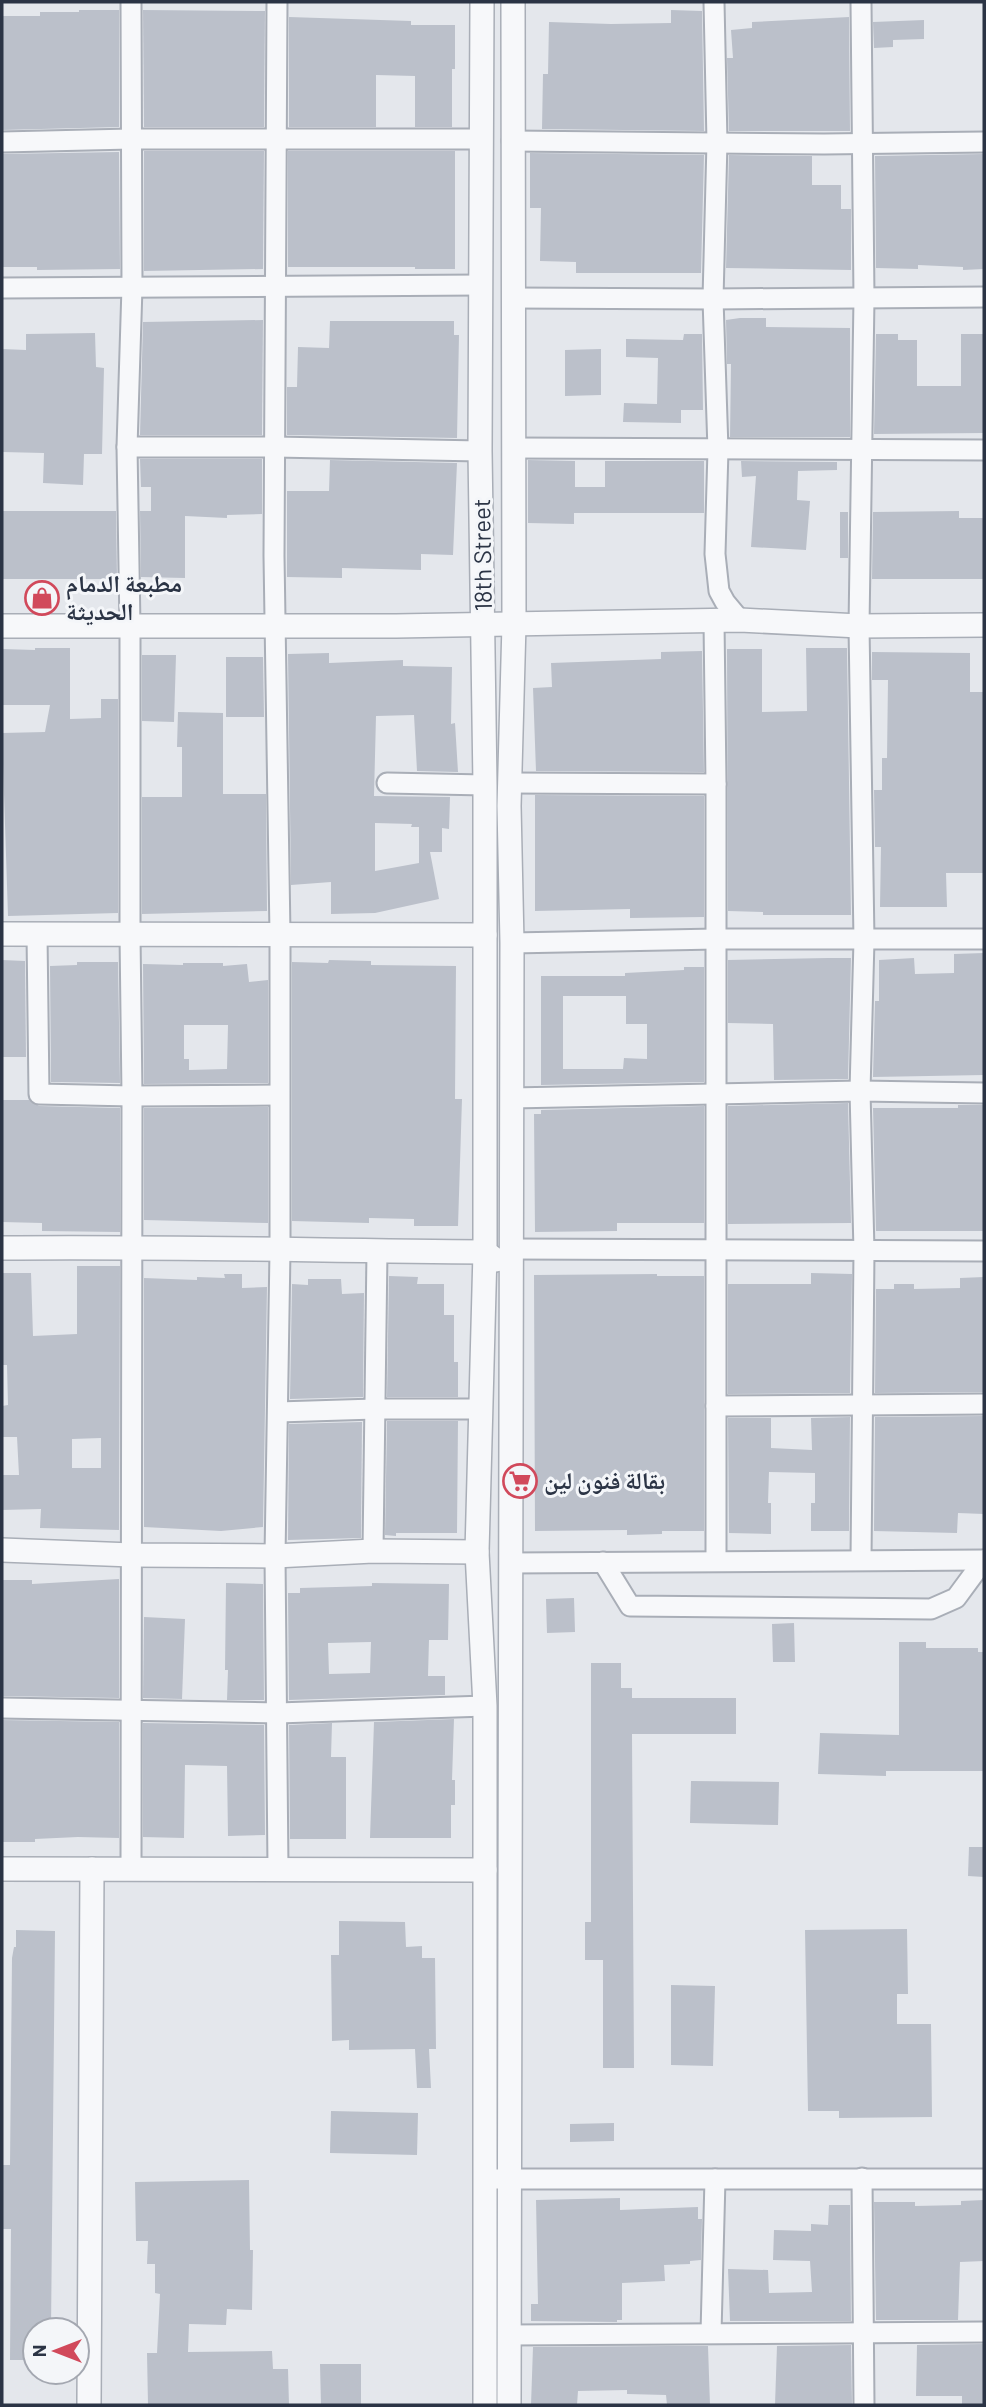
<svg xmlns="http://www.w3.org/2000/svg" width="986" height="2407" viewBox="0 0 986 2407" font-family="Barlow,'Noto Naskh Arabic',sans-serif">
	<rect width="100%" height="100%" fill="#e4e7ec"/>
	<!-- building -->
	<g fill="#bbc0ca" fill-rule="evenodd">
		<polygon points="79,10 119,10 119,127 2,130 2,16 40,16 40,12 79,12"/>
		<polygon points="143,10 265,11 264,127 144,127"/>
		<polygon points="671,10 702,11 704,131 542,129 543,74 548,74 549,22 611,24 671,23"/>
		<polygon points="289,17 411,21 411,25 455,25 455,69 452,69 452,127 415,127 415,76 376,75 376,127 289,127"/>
		<polygon points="849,17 850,131 729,131 727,58 733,58 731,30 752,28 752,22"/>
		<polygon points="924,20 924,39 893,40 893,47 874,48 873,22"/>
		<polygon points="144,151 264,151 263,269 144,271"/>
		<polygon points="288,151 455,151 455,269 415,269 415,267 288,267"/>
		<polygon points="119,152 120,269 37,270 37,267 2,267 2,154"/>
		<polygon points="530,153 704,155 701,273 576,273 576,262 540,261 541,208 530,208"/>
		<polygon points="984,154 984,269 963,270 963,267 918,265 918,269 876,268 875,156"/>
		<polygon points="729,155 812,156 812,185 841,185 841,209 851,209 851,270 726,268"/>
		<polygon points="740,318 766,318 766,327 850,328 850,437 730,437 731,364 727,364 726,320"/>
		<polygon points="263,320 262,435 140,435 143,322"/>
		<polygon points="330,321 454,321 454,335 459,335 457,438 287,435 287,387 297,387 298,347 329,348"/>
		<polygon points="95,333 96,367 104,368 102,454 84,454 83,485 43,483 44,453 2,452 2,349 26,350 26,334"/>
		<polygon points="684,334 702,334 703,410 681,410 681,423 623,422 624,403 657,404 658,358 626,357 626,339 683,340"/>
		<polygon points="876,334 898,334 898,340 917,340 917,386 961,386 961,334 984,334 984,433 874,434"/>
		<polygon points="601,349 601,395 565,396 565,350"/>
		<polygon points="140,459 262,459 262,514 227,515 227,518 185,516 185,578 141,577 140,511 151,511 151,487 141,487"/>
		<polygon points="330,460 457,463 453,555 421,554 421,570 342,568 342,578 287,577 287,491 329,491"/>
		<polygon points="528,460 575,461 575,487 605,487 605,461 704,461 704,513 574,513 574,524 528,523"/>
		<polygon points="741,461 837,462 837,470 798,471 797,500 810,501 806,550 751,547 756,476 742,477"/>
		<polygon points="2,511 116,511 117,579 2,579"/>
		<polygon points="959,511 959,518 984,518 984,579 872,579 873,512"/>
		<rect x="840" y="512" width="8" height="46"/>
		<polygon points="35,648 70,648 70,719 101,718 101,699 118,699 118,913 8,916 2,733 45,732 50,705 2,705 2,649 35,650"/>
		<polygon points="806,648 847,648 851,915 763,915 763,912 728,911 727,649 762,649 762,712 807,711"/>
		<polygon points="702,651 704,772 536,771 533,688 552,687 551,663 661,659 661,652"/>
		<polygon points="872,652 970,653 970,692 984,692 984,873 946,873 947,907 880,907 881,847 875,847 874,790 882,790 882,758 887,758 888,680 872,680"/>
		<path d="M329,653V663L403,660V666L452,667L451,724L455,723L458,772L417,771L414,715L376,716L374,796L450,797L449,829L442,828V852H430L439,899L375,913L331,914V882L291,885L288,654ZM375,823L412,824L411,827H419V863L375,871Z"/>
		<polygon points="142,655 176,655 174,722 142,721"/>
		<polygon points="226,657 263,657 264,717 226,717"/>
		<polygon points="178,712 223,713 223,794 266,794 267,911 142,914 142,797 182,797 182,747 177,747"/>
		<polygon points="535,795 704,796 704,917 630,918 630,909 535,911"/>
		<polygon points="984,953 984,1075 873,1077 875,1001 879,1001 879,960 914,958 915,974 954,973 954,954"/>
		<polygon points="828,958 851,958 848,1079 774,1080 773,1024 728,1023 728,960"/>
		<polygon points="2,960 25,961 26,1057 2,1057"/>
		<polygon points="329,960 371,961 371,965 456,966 455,1099 462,1099 458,1226 414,1226 414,1219 369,1218 369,1223 292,1221 292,962 328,963"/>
		<polygon points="77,962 118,962 120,1083 51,1082 50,966 77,965"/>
		<path d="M183,963H223V966L247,964L249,982L268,980V1083L144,1084L143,964L183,965ZM184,1025H228L227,1069L189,1070V1059H184Z"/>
		<path d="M684,967H704V1082L541,1085V976H625V973L684,970ZM563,996H626V1024H647V1059L624,1058L623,1069H563Z"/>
		<polygon points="2,1100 29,1100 39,1106 120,1108 120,1232 42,1231 42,1223 2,1222"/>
		<polygon points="848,1103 851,1223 728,1224 728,1106"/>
		<polygon points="958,1105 984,1105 984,1231 876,1231 873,1108 958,1108"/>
		<polygon points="704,1106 704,1223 617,1223 617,1231 535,1232 534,1114 541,1114 541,1110"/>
		<polygon points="268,1107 268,1223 144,1220 144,1108"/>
		<path d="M77,1266H120L119,1530L40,1528L41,1509L2,1510V1475H19L17,1437H2V1406L8,1405L7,1365H2V1273H31L33,1336L77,1334ZM101,1438V1468H72V1439Z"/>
		<polygon points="811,1273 852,1274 850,1393 728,1394 728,1284 811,1284"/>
		<polygon points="224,1274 242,1274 242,1288 267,1287 263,1527 221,1531 144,1527 144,1278 197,1280 197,1277 225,1278"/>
		<polygon points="657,1274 657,1276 704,1276 704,1531 662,1531 662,1534 627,1535 627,1530 535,1531 534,1275"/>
		<polygon points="389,1276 418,1277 417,1284 444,1284 444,1315 454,1315 454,1362 458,1362 458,1397 387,1397"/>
		<polygon points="984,1277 984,1392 875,1393 876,1289 894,1289 894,1284 914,1284 914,1289 960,1288 960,1278"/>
		<polygon points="308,1279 341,1279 342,1294 364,1293 363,1397 290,1399 292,1284 308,1285"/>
		<polygon points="984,1416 984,1514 958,1513 957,1533 874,1531 875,1417"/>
		<polygon points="850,1417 849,1531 811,1531 811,1503 815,1503 815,1473 769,1472 768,1503 771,1503 771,1534 729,1533 728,1418 771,1418 771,1448 812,1450 811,1418"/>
		<polygon points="387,1421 458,1421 457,1533 396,1533 396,1536 385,1535"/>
		<polygon points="362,1422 361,1538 288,1540 289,1424"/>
		<polygon points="119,1579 119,1698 2,1696 2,1580 32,1580 32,1584"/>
		<polygon points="226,1583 263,1584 264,1700 227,1700 228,1670 225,1670"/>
		<path d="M372,1583L449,1584L448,1640H429L428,1676H445V1695L289,1700L288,1593H300V1588L372,1586ZM371,1642L370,1673L329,1674L328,1643Z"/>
		<polygon points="574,1598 575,1632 547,1633 546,1599"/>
		<polygon points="144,1617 185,1619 182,1699 143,1698"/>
		<polygon points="794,1623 795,1662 773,1662 772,1624"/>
		<polygon points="899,1642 926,1642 926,1648 978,1648 978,1652 984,1652 984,1771 886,1771 886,1776 818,1774 820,1733 899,1735"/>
		<polygon points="591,1663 621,1663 621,1688 632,1688 632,1698 736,1698 736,1734 632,1734 634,2068 603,2068 603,1960 585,1960 585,1922 591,1922"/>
		<polygon points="454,1719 452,1780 455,1780 455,1805 451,1805 451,1838 370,1838 374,1722"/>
		<polygon points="2,1720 119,1722 119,1838 78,1837 35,1839 35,1842 2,1842"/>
		<polygon points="143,1723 264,1725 265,1835 228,1836 227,1766 185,1765 184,1838 143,1837"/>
		<polygon points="332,1723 331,1757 346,1757 346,1839 290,1839 289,1725"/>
		<polygon points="691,1781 779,1782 778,1825 690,1823"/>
		<polygon points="969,1847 984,1847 984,1877 968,1876"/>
		<polygon points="339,1921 405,1922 406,1947 422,1946 422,1958 435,1958 436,2049 429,2049 431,2088 417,2088 415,2049 349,2050 349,2040 332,2041 331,1955 339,1955"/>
		<polygon points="907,1929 908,1994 897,1994 897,2024 931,2024 932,2117 839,2118 839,2111 808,2111 805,1930"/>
		<polygon points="16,1930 55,1931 51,2330 35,2330 35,2360 10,2360 11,2229 2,2229 2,2165 10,2165 12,1958 14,1947 16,1947"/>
		<polygon points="671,1985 715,1986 713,2066 671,2065"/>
		<polygon points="331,2111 418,2113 417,2155 330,2153"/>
		<polygon points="614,2123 614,2141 570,2142 570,2124"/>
		<polygon points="249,2180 250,2250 253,2250 252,2310 227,2309 226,2325 189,2324 188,2352 272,2351 273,2369 288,2369 289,2405 148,2405 147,2353 157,2353 160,2294 155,2293 155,2264 147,2264 148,2241 136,2241 135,2182"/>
		<polygon points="620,2198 620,2210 698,2207 698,2219 702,2219 701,2260 690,2261 690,2264 664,2265 665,2281 622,2283 622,2320 617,2320 617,2322 531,2321 531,2304 538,2304 536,2200"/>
		<polygon points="984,2200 984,2261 960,2262 958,2320 876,2320 874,2202 915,2202 915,2206 961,2205 961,2201"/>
		<polygon points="829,2205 850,2205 851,2321 730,2321 728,2269 768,2270 769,2293 812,2292 810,2261 773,2260 774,2230 811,2231 811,2224 828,2225"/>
		<polygon points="984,2344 984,2405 962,2405 962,2396 916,2396 917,2345"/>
		<polygon points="851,2345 852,2405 775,2405 777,2346"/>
		<polygon points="667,2346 708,2346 710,2405 667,2405 666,2395 627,2394 627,2390 578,2391 577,2405 531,2405 533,2347"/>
		<polygon points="320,2364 361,2364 361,2405 321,2405"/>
	</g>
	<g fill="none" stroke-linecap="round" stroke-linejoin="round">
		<!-- minor casing -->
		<g stroke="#a9aeb7" stroke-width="23">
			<g id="minor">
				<polyline points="131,2 132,287 127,447 130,626 130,934 132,1096 131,1869"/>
				<polyline points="277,2 274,556 280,934 280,1251 275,1556 278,1869"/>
				<polyline points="714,2 717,142 713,299 718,450 715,554 719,591 725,602 740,620"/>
				<polyline points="512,141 824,144 984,142"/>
				<polyline points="2,142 131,139 482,139"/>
				<polyline points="2,288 481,285"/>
				<polyline points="513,298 713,299 984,297"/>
				<polyline points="127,447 275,447 480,451"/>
				<polyline points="513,448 984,450"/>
				<polyline points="714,621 716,784 716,1561"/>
				<polyline points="387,783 485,785"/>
				<polyline points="510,783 716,784"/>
				<polyline points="37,934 39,1094 132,1096 279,1095"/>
				<polyline points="512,943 716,939 984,939"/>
				<polyline points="511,1098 860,1091 984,1093"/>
				<polyline points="511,1249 984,1251"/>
				<polyline points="716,1406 984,1404"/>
				<polyline points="278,1412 375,1409 481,1409"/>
				<polyline points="373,1551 377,1251"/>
				<polyline points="861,1560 864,1251 860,1091 864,940 859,626 864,298 861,2"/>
				<polyline points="603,1562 630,1606 931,1609 956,1598 984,1560"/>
				<polyline points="510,1563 984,1560"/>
				<polyline points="2,1708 278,1713 485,1706"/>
				<polyline points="862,2178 864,2405"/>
				<polyline points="496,2179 984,2179"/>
				<polyline points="711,2333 715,2179"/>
				<polyline points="509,2335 984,2332"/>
			</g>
		</g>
		<!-- tertiary casing -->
		<g stroke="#a9aeb7" stroke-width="26">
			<g id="tertiary">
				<polyline points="482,2 480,451 485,785 485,1252 477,1552 485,1706 485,2405"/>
				<polyline points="2,626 396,626 740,620 859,626 984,625"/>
				<polyline points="2,934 485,935"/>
				<path d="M2,1248C163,1246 324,1251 485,1252L496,1260"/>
				<polyline points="2,1550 132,1555 275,1556 373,1551 477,1552"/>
				<polyline points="2,1869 485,1870"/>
				<polyline points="89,2405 92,1869"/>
				<polyline points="509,2405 512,943 509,806 514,624 513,2"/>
			</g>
		</g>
		<!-- minor -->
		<use href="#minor" stroke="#f7f8fa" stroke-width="19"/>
		<!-- tertiary -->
		<use href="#tertiary" stroke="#f7f8fa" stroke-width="23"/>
	</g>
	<!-- icons -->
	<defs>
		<g id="shop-ring" transform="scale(1.75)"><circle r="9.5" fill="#f4f6f9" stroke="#d1495b" stroke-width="1.5"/><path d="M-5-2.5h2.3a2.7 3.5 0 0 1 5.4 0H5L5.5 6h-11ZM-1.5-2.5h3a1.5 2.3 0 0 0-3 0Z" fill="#d1495b"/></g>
		<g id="supermarket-ring" transform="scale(1.75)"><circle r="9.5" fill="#f4f6f9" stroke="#d1495b" stroke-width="1.5"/><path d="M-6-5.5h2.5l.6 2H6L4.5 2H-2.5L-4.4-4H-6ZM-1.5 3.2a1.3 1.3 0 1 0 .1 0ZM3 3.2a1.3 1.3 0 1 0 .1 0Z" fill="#d1495b"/></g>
	</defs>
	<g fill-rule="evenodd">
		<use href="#shop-ring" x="42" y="598"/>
		<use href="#supermarket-ring" x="520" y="1481"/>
	</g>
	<g text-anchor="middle" stroke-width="6" stroke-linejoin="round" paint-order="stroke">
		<!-- street labels -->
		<g font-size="24" fill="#2b3445" stroke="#f4f6f9">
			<text transform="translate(483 555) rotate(-91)" y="8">18th Street</text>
		</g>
		<!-- poi labels -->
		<g font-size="24" font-weight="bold" fill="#2b3445" stroke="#f4f6f9" text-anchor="start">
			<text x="66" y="592">مطبعة الدمام<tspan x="66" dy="28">الحديثة</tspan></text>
			<text x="544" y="1489">بقالة فنون لين</text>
		</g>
	</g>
	<!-- border -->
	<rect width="986" height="2407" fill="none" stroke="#2b3445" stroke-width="7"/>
	<!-- north arrow -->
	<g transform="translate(56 2351) rotate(270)"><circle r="33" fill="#f4f6f9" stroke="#a4a8b1" stroke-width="2"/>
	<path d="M0-5L12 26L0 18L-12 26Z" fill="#d1495b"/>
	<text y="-10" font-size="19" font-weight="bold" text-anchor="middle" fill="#2b3445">N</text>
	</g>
</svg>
